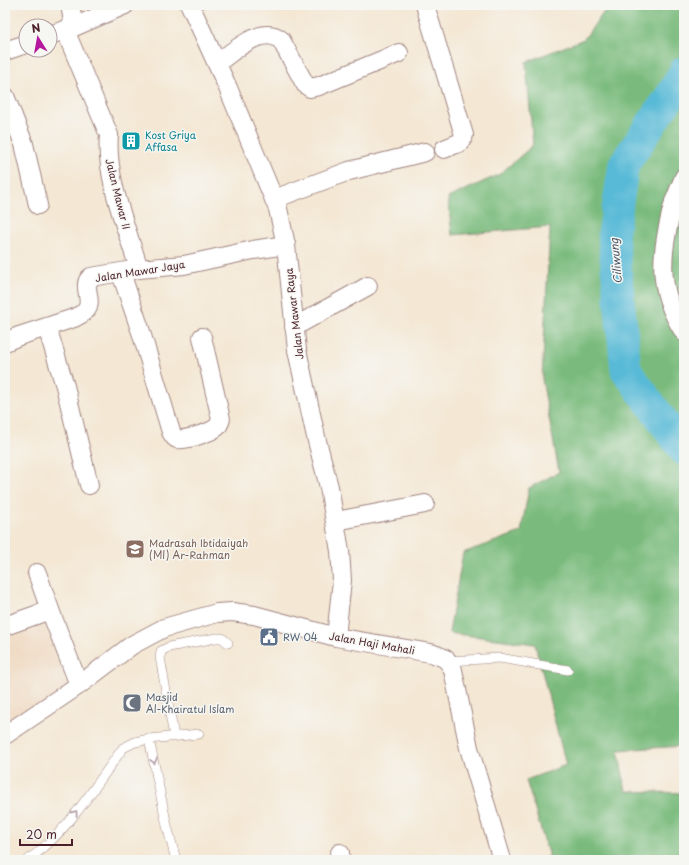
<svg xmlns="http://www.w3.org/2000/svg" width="689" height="865" viewBox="0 0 689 865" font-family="'Playpen Sans',sans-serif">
	<rect width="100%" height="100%" fill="#f6f6f2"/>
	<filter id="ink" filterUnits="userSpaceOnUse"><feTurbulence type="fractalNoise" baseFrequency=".025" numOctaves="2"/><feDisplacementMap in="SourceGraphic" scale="8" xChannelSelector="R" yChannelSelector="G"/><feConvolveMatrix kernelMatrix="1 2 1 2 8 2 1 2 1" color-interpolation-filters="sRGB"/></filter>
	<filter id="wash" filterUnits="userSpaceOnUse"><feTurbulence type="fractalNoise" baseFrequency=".012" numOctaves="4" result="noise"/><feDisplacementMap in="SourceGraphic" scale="16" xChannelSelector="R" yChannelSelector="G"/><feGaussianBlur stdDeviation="0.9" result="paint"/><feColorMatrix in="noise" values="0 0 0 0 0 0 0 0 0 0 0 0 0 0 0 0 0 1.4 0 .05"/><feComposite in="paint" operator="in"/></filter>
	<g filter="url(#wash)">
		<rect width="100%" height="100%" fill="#f4e7d3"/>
		<!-- built -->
		<polygon fill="#efd6bc" points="42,617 70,689 5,730 5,629"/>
		<!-- forest -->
		<polygon fill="#7abb7d" stroke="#626d54" points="609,5 684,5 684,746 618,750 626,791 684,793 684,855 639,858 633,860 550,860 526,780 566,765 535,644 449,633 463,553 521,532 529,488 559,472 542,379 550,227 452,235 448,198 500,174 533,145 526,62 584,39"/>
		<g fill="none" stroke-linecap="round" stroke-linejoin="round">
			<!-- river -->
			<polyline stroke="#59bad7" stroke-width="31" points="684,72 673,92 624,164 613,235 626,370 684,450"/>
		</g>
	</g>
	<g filter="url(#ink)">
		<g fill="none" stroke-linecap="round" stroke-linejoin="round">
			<!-- lane casing -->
			<g stroke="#9f837f" stroke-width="10">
				<g id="lane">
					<polyline points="449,661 500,658 568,670"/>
					<polyline points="174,737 160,657 161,651 169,647 216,638 222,638 228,643"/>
					<polyline points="149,739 199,734"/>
					<path d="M28,860C68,832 95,786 123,748L135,742L149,739L167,826L176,860"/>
				</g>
			</g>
			<!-- street casing -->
			<g stroke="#9f837f" stroke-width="20">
				<g id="street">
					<polyline points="70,5 74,27"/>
					<polyline points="190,5 228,88 278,209 286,245 297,350 316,437 329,487 340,551 342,580 336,637"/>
					<polyline points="425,5 464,135 461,142 444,149"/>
					<path d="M65,30L109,135C105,177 127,229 139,269"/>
					<polyline points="50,35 74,27 125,5"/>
					<polyline points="5,51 26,44"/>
					<path d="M217,63C233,52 262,24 281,40L305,84L310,88L319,86L399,53"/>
					<polyline points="5,96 24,144 38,205"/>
					<polyline points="274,199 349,171 425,152"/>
					<polyline points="674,202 684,177"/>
					<path d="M684,204L674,202C661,250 655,288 684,332"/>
					<path d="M121,273L141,332L171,432C173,435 174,438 177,439C184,441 212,432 217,427C219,425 220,422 221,419L202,337"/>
					<polyline points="47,327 65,386 89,485"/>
					<polyline points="294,327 368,286"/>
					<path d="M5,342L19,336L74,318C78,316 85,313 87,309C93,299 81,284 91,277L139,269L184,265L253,250L286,245"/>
					<polyline points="336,521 425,504"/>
					<polyline points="37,573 50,610 79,685"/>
					<polyline points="5,626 50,610"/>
					<path d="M5,735L79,685L132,645L164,628L217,613L232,612L254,615L336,637L431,653C443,657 448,658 453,670L469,748L502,860"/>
					<polyline points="338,860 340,853"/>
				</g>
			</g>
			<!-- lane -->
			<use href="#lane" stroke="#fff" stroke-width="9"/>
			<!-- street -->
			<use href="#street" stroke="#fff" stroke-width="18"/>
		</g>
		<!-- one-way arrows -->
		<defs><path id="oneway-chevron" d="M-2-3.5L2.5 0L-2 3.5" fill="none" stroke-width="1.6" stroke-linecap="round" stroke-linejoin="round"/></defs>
		<g stroke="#ae9aa0">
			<use href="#oneway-chevron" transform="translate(154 761) rotate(77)"/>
			<use href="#oneway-chevron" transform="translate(75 813) rotate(-54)"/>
		</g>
	</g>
	<!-- icons -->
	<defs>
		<g id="building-square" transform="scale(1)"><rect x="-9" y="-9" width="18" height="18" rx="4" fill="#0f9aa8" stroke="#f6f6f2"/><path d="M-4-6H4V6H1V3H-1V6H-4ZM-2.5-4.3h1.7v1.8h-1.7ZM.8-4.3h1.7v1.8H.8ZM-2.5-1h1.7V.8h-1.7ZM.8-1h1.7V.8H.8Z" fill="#fff"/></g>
		<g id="school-square" transform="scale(1)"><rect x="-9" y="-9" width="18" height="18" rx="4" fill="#8d6e63" stroke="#f6f6f2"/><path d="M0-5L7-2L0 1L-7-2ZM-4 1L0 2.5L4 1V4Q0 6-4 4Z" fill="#fff"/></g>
		<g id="civic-square" transform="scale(1)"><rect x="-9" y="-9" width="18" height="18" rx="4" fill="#5c6f8a" stroke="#f6f6f2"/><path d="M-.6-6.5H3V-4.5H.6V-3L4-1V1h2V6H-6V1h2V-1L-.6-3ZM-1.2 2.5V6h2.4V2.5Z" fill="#fff"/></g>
		<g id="mosque-square" transform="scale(1)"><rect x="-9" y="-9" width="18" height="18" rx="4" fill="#6b7280" stroke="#f6f6f2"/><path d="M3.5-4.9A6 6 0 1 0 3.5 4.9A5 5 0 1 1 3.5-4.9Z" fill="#fff"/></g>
	</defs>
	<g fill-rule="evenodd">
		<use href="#building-square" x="131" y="141"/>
		<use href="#school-square" x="135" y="549"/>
		<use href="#civic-square" x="269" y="637"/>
		<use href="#mosque-square" x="132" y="703"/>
	</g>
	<g text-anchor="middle" stroke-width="3" stroke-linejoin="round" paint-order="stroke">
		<!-- culture labels -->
		<g font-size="10" fill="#0d838f" stroke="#f6f6f2" text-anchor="start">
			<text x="145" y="139">Kost Griya<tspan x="145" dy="12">Affasa</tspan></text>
		</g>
		<!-- street labels -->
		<g font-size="10" fill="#4a1f2b" stroke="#f6f6f2">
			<text transform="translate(118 194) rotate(76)" y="4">Jalan Mawar II</text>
			<text transform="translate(140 271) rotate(-9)" y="4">Jalan Mawar Jaya</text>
			<text transform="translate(294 314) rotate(-97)" y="4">Jalan Mawar Raya</text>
			<text transform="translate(372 643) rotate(10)" y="4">Jalan Haji Mahali</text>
		</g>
		<!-- education labels -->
		<g font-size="10" fill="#785e54" stroke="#f6f6f2" text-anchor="start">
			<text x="149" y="547">Madrasah Ibtidaiyah<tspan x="149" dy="12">(MI) Ar-Rahman</tspan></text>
		</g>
		<!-- service labels -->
		<g font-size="10" fill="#4e5e75" stroke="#f6f6f2" text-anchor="start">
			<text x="283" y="641">RW 04</text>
		</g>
		<!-- worship labels -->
		<g font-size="10" fill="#5b616d" stroke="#f6f6f2" text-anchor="start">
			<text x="146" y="701">Masjid<tspan x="146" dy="12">Al-Khairatul Islam</tspan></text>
		</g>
		<!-- water labels -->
		<g font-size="11" font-style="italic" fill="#4f5567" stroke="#f6f6f2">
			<text transform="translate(616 261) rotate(-95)" y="4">Ciliwung</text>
		</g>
	</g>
	<!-- margin -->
	<rect width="689" height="865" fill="none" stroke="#f6f6f2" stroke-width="20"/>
	<!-- north arrow -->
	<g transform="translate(38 38) rotate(349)"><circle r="19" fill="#f6f6f2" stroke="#b1a0a2"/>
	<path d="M0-3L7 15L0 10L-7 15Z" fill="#b5179e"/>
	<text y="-6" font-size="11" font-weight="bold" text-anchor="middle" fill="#4a1f2b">N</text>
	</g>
	<!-- scale -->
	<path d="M20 839v6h52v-6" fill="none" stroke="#4a1f2b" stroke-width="2"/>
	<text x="26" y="839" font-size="12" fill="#4a1f2b" stroke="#f6f6f2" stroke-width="3" paint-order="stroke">20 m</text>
</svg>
